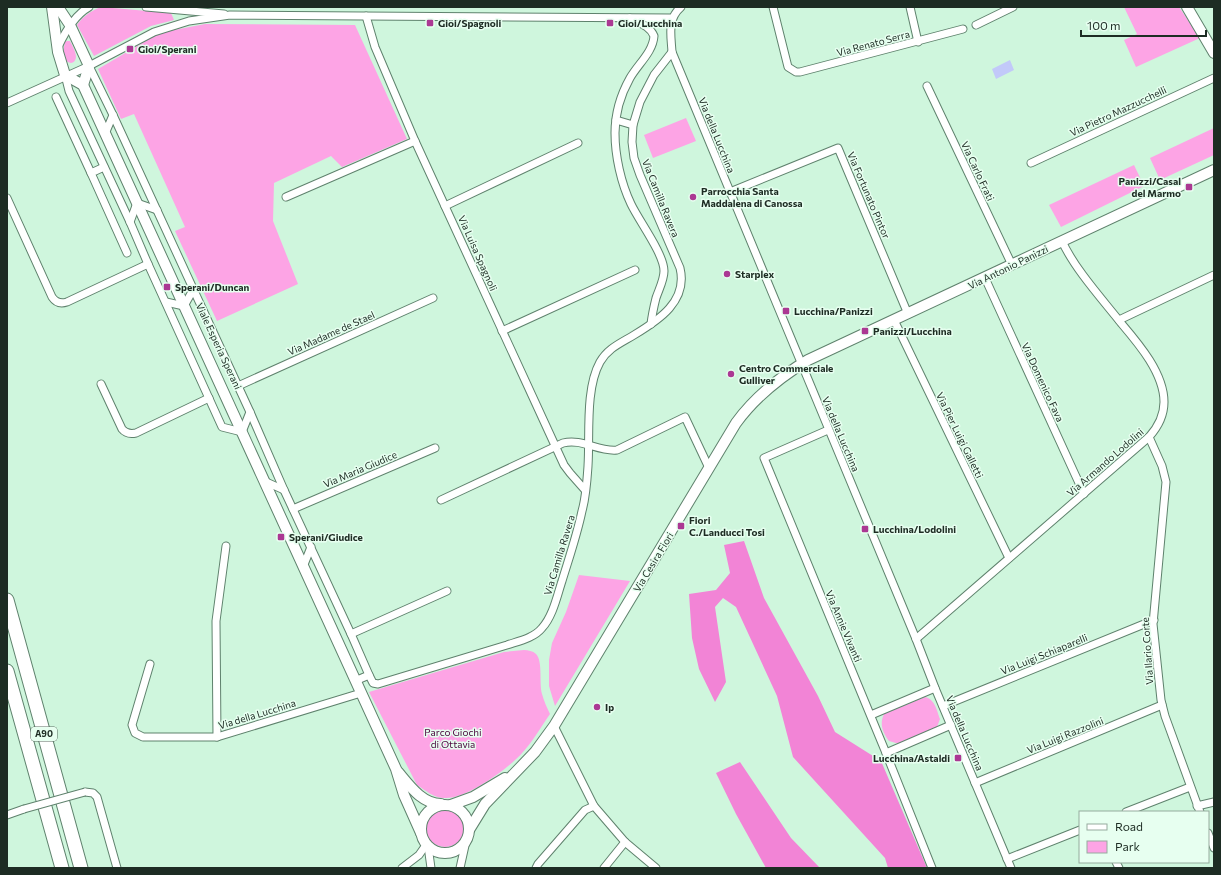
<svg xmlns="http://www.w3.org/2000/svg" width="1221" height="875" viewBox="0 0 1221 875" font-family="Commissioner,sans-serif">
	<rect width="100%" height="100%" fill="#cff6dd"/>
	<!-- green -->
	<g fill="#fda4e5">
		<path d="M101,7L171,13L174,20L151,26L94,56L77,25C83,16 91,11 101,7Z"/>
		<polygon points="1124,7 1179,7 1200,38 1136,67 1124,40 1137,34"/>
		<polygon points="205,24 355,25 407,139 342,167 331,156 274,183 273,221 298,284 217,321 175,231 185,227 134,114 121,119 98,69 156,35 169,31"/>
		<path d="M67,41H70C72,45 76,52 76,57C75,68 59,64 65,42Z"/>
		<polygon points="686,118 696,141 653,158 644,135"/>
		<polygon points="1214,128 1214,155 1160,180 1150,158"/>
		<polygon points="1134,165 1144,186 1061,227 1049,205"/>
		<polygon points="579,575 630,581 555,706 549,686 549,660 552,643 566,612"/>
		<path d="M524,650C528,650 533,651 536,654C543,661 539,683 542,694C544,701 547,708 550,714C539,730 529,748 514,761C500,774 463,800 444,798C434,798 425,790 417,785L369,692L504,652Z"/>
		<path d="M925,697C935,699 937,711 940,719L937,727L900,743H896L889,741C883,733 879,724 884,714Z"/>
		<circle cx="445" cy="828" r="19"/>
	</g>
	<!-- forest -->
	<g fill="#f284d6">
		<polygon points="744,541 764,598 818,696 835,732 881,761 927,868 888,868 885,858 793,757 777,696 736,607 723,598 715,607 726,682 715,702 699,669 692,638 689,594 716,590 730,573 724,545"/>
		<polygon points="740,762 791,838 820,868 766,868 736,814 716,773"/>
	</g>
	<!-- water -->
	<polygon fill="#c2c9f9" points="1010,60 1014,70 996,79 992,69"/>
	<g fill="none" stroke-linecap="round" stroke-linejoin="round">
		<!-- street casing -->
		<g stroke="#5f826d" stroke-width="9">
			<g id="street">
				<polyline points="146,7 224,14"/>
				<path d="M681,7C667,19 671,35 672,52L916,639L935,688L1011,868"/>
				<polyline points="773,7 788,67 796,72 800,72 963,29"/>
				<polyline points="910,7 918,42"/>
				<polyline points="366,16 375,47 415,141 564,465 570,473 585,490"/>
				<path d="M630,18C639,23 650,26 654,36C653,52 638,64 630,78C621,94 615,114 615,133C615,156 621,183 631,204C639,221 664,254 664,271C664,280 659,289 656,298C654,306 652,315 651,324"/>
				<polyline points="976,25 1013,7"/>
				<path d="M58,47C65,32 75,15 89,7"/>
				<polyline points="89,66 113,115 250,412 284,490 351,634 369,675 355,681"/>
				<polyline points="65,75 69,91 130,222 148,264 222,427 242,432 250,412"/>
				<polyline points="927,86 1012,265"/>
				<polyline points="56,97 91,173"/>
				<polyline points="7,103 89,66 154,32 189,21 230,15 672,18"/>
				<polyline points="616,120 633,125"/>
				<polyline points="105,134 113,115"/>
				<polyline points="1031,163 1214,78"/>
				<polyline points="104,167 91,173 127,253"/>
				<polyline points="730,192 838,148 908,314"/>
				<polyline points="286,197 415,141"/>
				<path d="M7,198L52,297C56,303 61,304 67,302L148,264"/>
				<polyline points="445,206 578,143"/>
				<polyline points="130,222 137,203 157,210"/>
				<polyline points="985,278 1084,494"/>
				<polyline points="166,302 184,306 193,290"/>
				<polyline points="894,320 1009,558"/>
				<polyline points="1119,320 1214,275"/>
				<polyline points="502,331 635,270"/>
				<path d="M101,384L122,429C126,434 131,434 136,433L209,398"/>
				<polyline points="238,386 433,298"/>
				<polyline points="828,430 764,458 886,753 932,868"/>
				<polyline points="1149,437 1162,466 1166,482 1153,624 1161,700 1165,716 1200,812"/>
				<polyline points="264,481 284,490"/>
				<path d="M441,500L563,443C582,438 598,452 617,450L685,417L709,468"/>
				<polyline points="293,509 435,448"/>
				<polyline points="303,567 311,547"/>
				<polyline points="351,634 447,591"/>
				<path d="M916,639L1149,437C1158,427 1164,416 1164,402C1164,373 1138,343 1121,323C1102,299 1074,268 1062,241"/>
				<polyline points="150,664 132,725 135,733 143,737 217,737 361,693"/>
				<path d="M369,675L373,683L378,684L507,645C519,641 534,638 542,628C553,616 557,596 562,581C569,558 577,535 582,511C586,497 587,481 588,466C590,435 585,389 600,362C608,348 621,343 634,335C659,320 688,301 680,268L640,175L634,158L632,142L633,125L640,102L654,75L672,52"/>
				<polyline points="943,706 1154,620"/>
				<polyline points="871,715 935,688"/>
				<polyline points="554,726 594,806 625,842 656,868"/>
				<polyline points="217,737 216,621 226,546"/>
				<polyline points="886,753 951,725"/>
				<polyline points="975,783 1162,705"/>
				<polyline points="85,792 93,793 97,797 117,868"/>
				<polyline points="1197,806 1214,802"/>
				<polyline points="1126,812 1190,787"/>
				<polyline points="7,815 24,809"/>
				<polyline points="1208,833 1214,848"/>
				<polyline points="428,846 431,868"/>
				<polyline points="1007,859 1080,830"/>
				<polyline points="1116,862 1119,868"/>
				<polyline points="402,868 419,855 426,845"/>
				<polyline points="460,868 466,841"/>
				<polyline points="536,868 538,864 585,810 594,806"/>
				<polyline points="604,868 625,842"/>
			</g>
		</g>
		<!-- secondary casing -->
		<g stroke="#5f826d" stroke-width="12">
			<g id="secondary">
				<polyline points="52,7 58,52 65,75 83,85 396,769 404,795 421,833"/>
				<polyline points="58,7 70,25 89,66 83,85"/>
				<polyline points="1187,7 1214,53"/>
				<path d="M398,772C409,785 422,804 441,804"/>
				<circle cx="445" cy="829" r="24"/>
				<polyline points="451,805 473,797 505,778"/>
				<path d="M469,830L485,804L535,752L554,726L736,423C755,397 780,377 808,360L1214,170"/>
			</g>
		</g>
		<!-- highway casing -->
		<g stroke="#5f826d" stroke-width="15">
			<g id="highway">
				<polyline points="7,600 81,868"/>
				<polyline points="7,671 62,868"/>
			</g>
		</g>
		<!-- street -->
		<use href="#street" stroke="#fff" stroke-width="7"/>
		<!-- secondary -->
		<use href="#secondary" stroke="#fff" stroke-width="10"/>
		<!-- highway -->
		<use href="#highway" stroke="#fff" stroke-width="13"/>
		<!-- street-bridge casing -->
		<g stroke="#5f826d" stroke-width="9" stroke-linecap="butt">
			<polyline id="street-bridge" points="24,809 85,792"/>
		</g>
		<!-- street-bridge -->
		<use href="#street-bridge" stroke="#fff" stroke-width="7"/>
	</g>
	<!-- markers -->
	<g fill="#ab3893" stroke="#e7fff0" stroke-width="1.5">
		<rect x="426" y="19" width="8" height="8" rx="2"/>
		<rect x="606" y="19" width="8" height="8" rx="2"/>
		<rect x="126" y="45" width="8" height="8" rx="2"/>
		<rect x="1185" y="183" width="8" height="8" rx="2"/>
		<circle cx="693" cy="197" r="4"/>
		<circle cx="727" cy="274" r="4"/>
		<rect x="163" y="283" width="8" height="8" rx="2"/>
		<rect x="782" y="307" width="8" height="8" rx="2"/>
		<rect x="861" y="327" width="8" height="8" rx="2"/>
		<circle cx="731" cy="374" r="4"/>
		<rect x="677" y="522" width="8" height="8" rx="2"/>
		<rect x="861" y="525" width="8" height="8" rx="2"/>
		<rect x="277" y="533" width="8" height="8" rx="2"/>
		<circle cx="597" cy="707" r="4"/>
		<rect x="954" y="754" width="8" height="8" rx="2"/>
	</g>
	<g text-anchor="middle" stroke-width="3" stroke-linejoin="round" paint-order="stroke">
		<!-- shield labels -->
		<rect fill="#e7fff0" stroke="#5a6b60" stroke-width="1" x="31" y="727" width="26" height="14" rx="3"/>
		<g font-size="9" font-weight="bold" fill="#1d2c23">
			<text x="44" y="737">A90</text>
		</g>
		<!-- poi labels -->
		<g font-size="10" font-weight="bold" fill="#1d2c23" stroke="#e7fff0" text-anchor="start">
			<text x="438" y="27">Gioi/Spagnoli</text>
			<text x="618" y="27">Gioi/Lucchina</text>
			<text x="138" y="53">Gioi/Sperani</text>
			<text x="1181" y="185" text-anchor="end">Panizzi/Casal<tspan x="1181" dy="12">del Marmo</tspan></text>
			<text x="701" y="195">Parrocchia Santa<tspan x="701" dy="12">Maddalena di Canossa</tspan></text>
			<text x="735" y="278">Starplex</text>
			<text x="175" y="291">Sperani/Duncan</text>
			<text x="794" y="315">Lucchina/Panizzi</text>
			<text x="873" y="335">Panizzi/Lucchina</text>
			<text x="739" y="372">Centro Commerciale<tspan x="739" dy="12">Gulliver</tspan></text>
			<text x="689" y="524">Fiori<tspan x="689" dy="12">C./Landucci Tosi</tspan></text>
			<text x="873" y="533">Lucchina/Lodolini</text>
			<text x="289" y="541">Sperani/Giudice</text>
			<text x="605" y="711">Ip</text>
			<text x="950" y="762" text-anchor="end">Lucchina/Astaldi</text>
		</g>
		<!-- street labels -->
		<g font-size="10" fill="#1d2c23" stroke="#e7fff0">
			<text transform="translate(873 43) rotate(-15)" y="4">Via Renato Serra</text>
			<text transform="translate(1118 111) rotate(-25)" y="4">Via Pietro Mazzucchelli</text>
			<text transform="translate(717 135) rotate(68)" y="4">Via della Lucchina</text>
			<text transform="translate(978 171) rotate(65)" y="4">Via Carlo Frati</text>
			<text transform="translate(869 195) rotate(67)" y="4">Via Fortunato Pintor</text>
			<text transform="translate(661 198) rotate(68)" y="4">Via Camilla Ravera</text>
			<text transform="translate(478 253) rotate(66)" y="4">Via Luisa Spagnoli</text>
			<text transform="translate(1008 267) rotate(-26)" y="4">Via Antonio Panizzi</text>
			<text transform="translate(331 333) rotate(-24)" y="4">Via Madame de Stael</text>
			<text transform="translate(219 346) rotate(65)" y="4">Viale Esperia Sperani</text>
			<text transform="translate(1043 382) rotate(65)" y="4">Via Domenico Fava</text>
			<text transform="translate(841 434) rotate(67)" y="4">Via della Lucchina</text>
			<text transform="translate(960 435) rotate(64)" y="4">Via Pier Luigi Galletti</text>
			<text transform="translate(1105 462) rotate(-41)" y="4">Via Armando Lodolini</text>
			<text transform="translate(360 469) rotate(-23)" y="4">Via Maria Giudice</text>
			<text transform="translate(559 555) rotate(-73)" y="4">Via Camilla Ravera</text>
			<text transform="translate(653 562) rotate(-59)" y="4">Via Cesira Fiori</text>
			<text transform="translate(844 626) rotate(67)" y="4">Via Annie Vivanti</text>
			<text transform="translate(1147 651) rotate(-94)" y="4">Via Ilario Corte</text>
			<text transform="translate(1044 654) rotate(-22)" y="4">Via Luigi Schiaparelli</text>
			<text transform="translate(257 714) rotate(-17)" y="4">Via della Lucchina</text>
			<text transform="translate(965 733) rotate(67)" y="4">Via della Lucchina</text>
			<text transform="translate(1065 735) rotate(-22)" y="4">Via Luigi Razzolini</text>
		</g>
		<!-- park labels -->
		<g font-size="10" fill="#4a043d" stroke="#e7fff0">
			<text x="453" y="736">Parco Giochi<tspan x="453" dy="12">di Ottavia</tspan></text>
		</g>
	</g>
	<!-- border -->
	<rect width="1221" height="875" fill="none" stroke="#1d2c23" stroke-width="16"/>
	<!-- legend -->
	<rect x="1079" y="811" width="130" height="52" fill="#e7fff0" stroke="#96ab9e"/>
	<rect x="1087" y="824" width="20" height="6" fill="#ffffff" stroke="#96ab9e"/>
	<text x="1115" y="831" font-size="12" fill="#1d2c23">Road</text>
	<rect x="1087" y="841" width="20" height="12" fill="#fda4e5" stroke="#96ab9e"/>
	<text x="1115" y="851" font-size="12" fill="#1d2c23">Park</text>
	<!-- scale -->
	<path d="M1081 30v6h125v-6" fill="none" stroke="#1d2c23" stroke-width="2"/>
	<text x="1087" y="30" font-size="12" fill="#1d2c23" stroke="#e7fff0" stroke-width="3" paint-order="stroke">100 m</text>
</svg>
